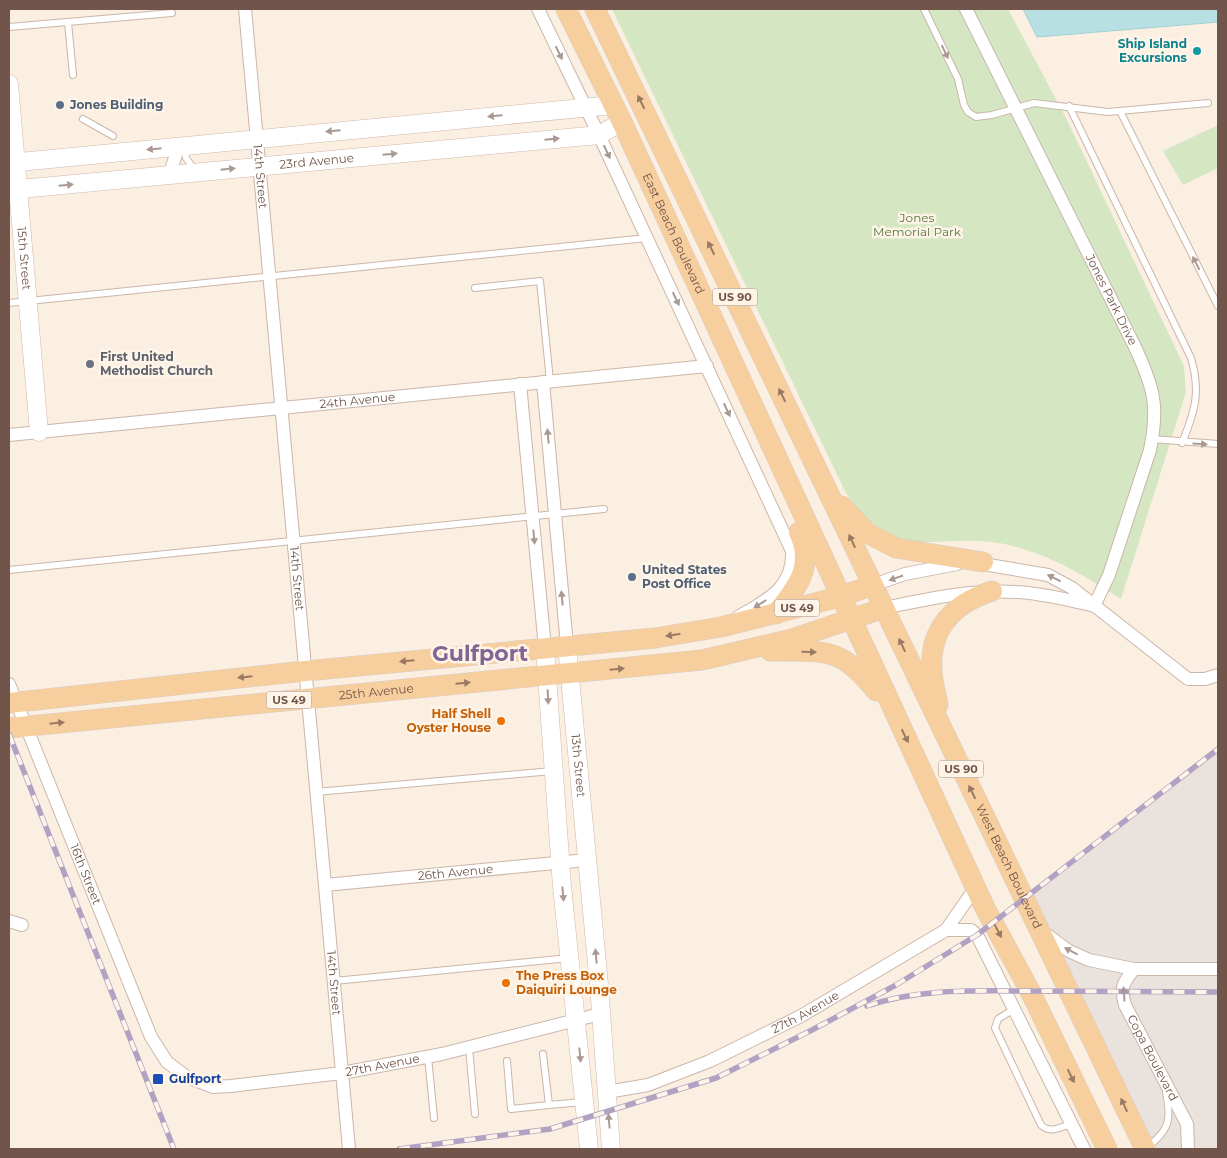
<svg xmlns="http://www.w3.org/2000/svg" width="1227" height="1158" viewBox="0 0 1227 1158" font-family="Montserrat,sans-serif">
	<rect width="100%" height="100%" fill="#fbefe2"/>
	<!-- industrial -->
	<polygon fill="#eae2dd" points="1218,746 1218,1149 1149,1149 1026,899"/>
	<!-- green -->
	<g fill="#d4e7c2">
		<path d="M612,9H1008L1067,120L1184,366L1186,392L1121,599C1085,576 1051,555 1009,545C935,529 900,570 846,493Z"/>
		<polygon points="1218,125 1218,168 1183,185 1163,151"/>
	</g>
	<!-- water -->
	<polygon fill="#b8e0e3" stroke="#9fd1d4" points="1023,9 1218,9 1218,22 1037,37"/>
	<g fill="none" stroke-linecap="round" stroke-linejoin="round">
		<!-- lane casing -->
		<g stroke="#cbb6aa" stroke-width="8">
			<g id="lane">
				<polyline points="924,9 958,79 964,105 968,112 976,117 992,115 1034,103 1108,112 1208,103"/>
				<polyline points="68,22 73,75"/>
				<polyline points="9,27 172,13"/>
				<path d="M1069,106L1191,358C1201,392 1195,411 1182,443"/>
				<polyline points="1120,111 1218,306"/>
				<polyline points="83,119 113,136"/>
				<polyline points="185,147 186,158 194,169"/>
				<polyline points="475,288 540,281 550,381"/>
				<polyline points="9,303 647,238"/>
				<polyline points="1152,439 1218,444"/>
				<polyline points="9,570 604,509"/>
				<polyline points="316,792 552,771"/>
				<polyline points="334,981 569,958"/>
				<path d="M1014,1009L998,1019L995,1028L1041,1125C1050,1134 1061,1127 1071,1124"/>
				<polyline points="469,1048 475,1114"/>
				<polyline points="428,1057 434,1118"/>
				<polyline points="507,1061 511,1109 549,1105 543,1054"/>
				<polyline points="549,1105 582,1102"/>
				<path d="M1146,1148C1169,1131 1172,1120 1166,1093"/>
			</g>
		</g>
		<!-- street casing -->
		<g stroke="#cbb6aa" stroke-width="14">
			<g id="street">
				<path id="s1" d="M245,9L349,1149"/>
				<path d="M538,9L599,135L792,551C794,588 767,600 738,617"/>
				<path id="s2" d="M966,9L1135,347C1154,388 1159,406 1150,450L1109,575L1094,606"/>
				<polyline points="169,175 179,146"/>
				<polyline points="543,382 567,646"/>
				<polyline points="520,384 545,648"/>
				<path id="s3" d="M9,435L707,366"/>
				<polyline points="977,563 1048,575 1072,588 1188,679 1205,679 1218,675"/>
				<polyline points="873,585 905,574 957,564"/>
				<path d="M884,608C927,599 972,589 1016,592C1042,593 1067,600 1092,605"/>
				<path id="s4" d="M9,684L151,1037L167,1062L187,1077L213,1087L231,1086L342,1073L442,1054L600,1014"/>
				<path id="s5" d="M325,885L587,860"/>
				<polyline points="9,921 22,925"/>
				<polyline points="946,930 971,930 977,935 1084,1149"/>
				<polyline points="1042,931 1069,951 1089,960 1134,969 1218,969"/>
				<path id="s6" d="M1134,969C1123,983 1120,987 1125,1005L1187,1124L1188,1149"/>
				<path id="s7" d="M607,1092L648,1085L710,1061L801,1016L946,930L976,887"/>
			</g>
		</g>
		<!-- secondary casing -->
		<g stroke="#d0b8aa" stroke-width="19">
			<g id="secondary">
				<path id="s8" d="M9,84L39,432"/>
				<polyline points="9,163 613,105"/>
				<path id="s9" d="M9,190L599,135L622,122"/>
				<path id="s10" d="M567,646L599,985L611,1149"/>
				<polyline points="545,648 562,886 589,1149"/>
			</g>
		</g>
		<!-- primary casing -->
		<g stroke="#d7cfcc" stroke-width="21">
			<g id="primary">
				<path id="s11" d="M566,9L622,122L985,908L1030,991L1107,1149"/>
				<path id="s12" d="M595,9L1145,1149"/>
				<polyline points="842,506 867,533 896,548 983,562"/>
				<path d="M776,614C797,587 815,567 799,532"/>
				<path d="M770,651C825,652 839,645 876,691"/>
				<polyline points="9,703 305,671 655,638 721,627 839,597 873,585"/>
				<path d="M938,705C936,693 932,682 932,670C929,628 955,603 992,591"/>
				<path id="s13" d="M9,728L702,660L792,639L884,608"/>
			</g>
		</g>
		<!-- lane -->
		<use href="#lane" stroke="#fff" stroke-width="6"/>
		<!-- street -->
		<use href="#street" stroke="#fff" stroke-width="12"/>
		<!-- secondary -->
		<use href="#secondary" stroke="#fff" stroke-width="18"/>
		<!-- primary -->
		<use href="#primary" stroke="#f7ce9d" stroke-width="20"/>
		<!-- rail casing -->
		<g stroke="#b1a2c3" stroke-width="5.5">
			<g id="rail">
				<polyline points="9,734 174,1149"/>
				<path d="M867,1006C919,988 975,991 1029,991C1092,991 1155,992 1218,992"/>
				<polyline points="399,1149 550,1129 716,1078 812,1030 896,985 977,935 1218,749"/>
			</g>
		</g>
		<!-- rail -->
		<use href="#rail" stroke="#fef4e8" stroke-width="4" stroke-dasharray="11" stroke-linecap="butt"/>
	</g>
	<!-- one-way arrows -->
	<defs><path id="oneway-solid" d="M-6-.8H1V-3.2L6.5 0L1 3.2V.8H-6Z" transform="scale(1.25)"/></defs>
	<g fill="#aa9992">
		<use href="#oneway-solid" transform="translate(945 52) rotate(64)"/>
		<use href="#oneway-solid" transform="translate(559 53) rotate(64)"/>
		<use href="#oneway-solid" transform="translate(495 116) rotate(175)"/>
		<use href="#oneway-solid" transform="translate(333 131) rotate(175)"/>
		<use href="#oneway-solid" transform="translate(552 139) rotate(-5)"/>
		<use href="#oneway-solid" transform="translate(154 149) rotate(174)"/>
		<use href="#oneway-solid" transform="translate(607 152) rotate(65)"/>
		<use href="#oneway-solid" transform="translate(390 154) rotate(-5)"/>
		<use href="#oneway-solid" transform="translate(228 169) rotate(-6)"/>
		<use href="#oneway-solid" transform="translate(66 185) rotate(-5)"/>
		<use href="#oneway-solid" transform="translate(1196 263) rotate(-117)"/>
		<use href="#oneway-solid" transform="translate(676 299) rotate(65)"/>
		<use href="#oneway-solid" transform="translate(727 410) rotate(65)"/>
		<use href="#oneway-solid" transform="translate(548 436) rotate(-95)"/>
		<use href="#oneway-solid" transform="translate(1200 444) rotate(3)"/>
		<use href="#oneway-solid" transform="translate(534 537) rotate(85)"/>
		<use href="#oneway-solid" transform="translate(896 578) rotate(161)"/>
		<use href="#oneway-solid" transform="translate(1054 578) rotate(-153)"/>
		<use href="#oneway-solid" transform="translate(562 598) rotate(-95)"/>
		<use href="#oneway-solid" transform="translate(760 604) rotate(148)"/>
		<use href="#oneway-solid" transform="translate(548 697) rotate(87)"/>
		<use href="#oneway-solid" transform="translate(563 894) rotate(85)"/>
		<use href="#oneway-solid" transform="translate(1071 951) rotate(-152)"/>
		<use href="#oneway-solid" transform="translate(596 956) rotate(-95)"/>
		<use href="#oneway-solid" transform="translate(1124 994) rotate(-94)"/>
		<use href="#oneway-solid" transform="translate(580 1055) rotate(85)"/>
		<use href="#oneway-solid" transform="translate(609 1121) rotate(-95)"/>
	</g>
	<g fill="#997963">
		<use href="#oneway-solid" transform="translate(641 102) rotate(-116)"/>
		<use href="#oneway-solid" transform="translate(711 248) rotate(-116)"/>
		<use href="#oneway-solid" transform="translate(782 395) rotate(-116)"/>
		<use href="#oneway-solid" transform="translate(852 541) rotate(-115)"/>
		<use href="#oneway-solid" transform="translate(673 635) rotate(171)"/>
		<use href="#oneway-solid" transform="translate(902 645) rotate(-115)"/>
		<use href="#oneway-solid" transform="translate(809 652) rotate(2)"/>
		<use href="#oneway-solid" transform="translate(407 661) rotate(175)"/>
		<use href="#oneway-solid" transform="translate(617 669) rotate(-5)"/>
		<use href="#oneway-solid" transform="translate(245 677) rotate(174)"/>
		<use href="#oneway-solid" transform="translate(463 683) rotate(-5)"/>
		<use href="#oneway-solid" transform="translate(57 723) rotate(-6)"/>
		<use href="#oneway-solid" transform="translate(905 736) rotate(64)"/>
		<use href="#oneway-solid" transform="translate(972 792) rotate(-116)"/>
		<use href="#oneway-solid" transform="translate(998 931) rotate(62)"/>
		<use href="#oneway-solid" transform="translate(1071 1076) rotate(64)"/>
		<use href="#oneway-solid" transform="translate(1124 1105) rotate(-115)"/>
	</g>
	<!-- markers -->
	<circle fill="#0f9aa8" stroke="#fef4e8" stroke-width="2" cx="1197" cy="51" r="5"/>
	<g fill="#5c6f8a" stroke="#fef4e8" stroke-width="2">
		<circle cx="60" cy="105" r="5"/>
		<circle cx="632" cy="577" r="5"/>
	</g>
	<circle fill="#6b7280" stroke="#fef4e8" stroke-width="2" cx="90" cy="364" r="5"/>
	<g fill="#e8710a" stroke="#fef4e8" stroke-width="2">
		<circle cx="501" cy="721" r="5"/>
		<circle cx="506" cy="983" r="5"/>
	</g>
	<rect fill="#1a4fb4" stroke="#fef4e8" stroke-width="2" x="152" y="1073" width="12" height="12" rx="2.5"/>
	<g text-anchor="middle" stroke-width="5" stroke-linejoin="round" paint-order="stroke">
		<!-- shield labels -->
		<g fill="#fef4e8" stroke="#9b8579" stroke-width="1">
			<rect x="712.5" y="288.5" width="45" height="17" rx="4"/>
			<rect x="774.5" y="599.5" width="45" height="17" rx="4"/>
			<rect x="266.5" y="691.5" width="45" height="17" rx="4"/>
			<rect x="938.5" y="760.5" width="45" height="17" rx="4"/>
		</g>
		<g font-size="11" font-weight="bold" fill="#71554a">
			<text x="735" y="301">US 90</text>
			<text x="797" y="612">US 49</text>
			<text x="289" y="704">US 49</text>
			<text x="961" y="773">US 90</text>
		</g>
		<!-- culture labels -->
		<g font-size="12" font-weight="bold" fill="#0d838f" stroke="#fef4e8" text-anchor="end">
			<text x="1187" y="48">Ship Island<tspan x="1187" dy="14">Excursions</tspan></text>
		</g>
		<!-- service labels -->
		<g font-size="12" font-weight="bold" fill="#4e5e75" stroke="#fef4e8" text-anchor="start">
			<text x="70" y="109">Jones Building</text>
			<text x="642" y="574">United States<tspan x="642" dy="14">Post Office</tspan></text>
		</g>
		<!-- street labels -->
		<g font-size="12" fill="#71554a" stroke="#fef4e8">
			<text dy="4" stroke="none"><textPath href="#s9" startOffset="309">23rd Avenue</textPath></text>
			<text dy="4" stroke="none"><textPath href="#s1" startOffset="168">14th Street</textPath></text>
			<text dy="4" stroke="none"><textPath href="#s11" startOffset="249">East Beach Boulevard</textPath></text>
			<text dy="4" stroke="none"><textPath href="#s8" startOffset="175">15th Street</textPath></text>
			<text dy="4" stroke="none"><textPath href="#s2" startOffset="325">Jones Park Drive</textPath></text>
			<text dy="4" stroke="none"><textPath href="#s3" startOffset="350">24th Avenue</textPath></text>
			<text dy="4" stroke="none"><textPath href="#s1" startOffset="572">14th Street</textPath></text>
			<text dy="4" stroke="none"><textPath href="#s13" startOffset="369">25th Avenue</textPath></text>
			<text dy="4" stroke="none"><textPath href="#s10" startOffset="120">13th Street</textPath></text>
			<text dy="4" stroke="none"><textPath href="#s12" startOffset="952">West Beach Boulevard</textPath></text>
			<text dy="4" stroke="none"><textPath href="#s5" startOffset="131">26th Avenue</textPath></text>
			<text dy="4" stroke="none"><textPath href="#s4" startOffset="205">16th Street</textPath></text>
			<text dy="4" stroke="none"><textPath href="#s1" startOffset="978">14th Street</textPath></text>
			<text dy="4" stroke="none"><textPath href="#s7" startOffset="215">27th Avenue</textPath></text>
			<text dy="4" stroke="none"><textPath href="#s6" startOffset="99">Copa Boulevard</textPath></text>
			<text dy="4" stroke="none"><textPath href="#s4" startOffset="634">27th Avenue</textPath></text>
		</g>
		<!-- park labels -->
		<g font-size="12" fill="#567742" stroke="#fef4e8">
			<text x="917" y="222">Jones<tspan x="917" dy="14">Memorial Park</tspan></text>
		</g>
		<!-- worship labels -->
		<g font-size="12" font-weight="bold" fill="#5b616d" stroke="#fef4e8" text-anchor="start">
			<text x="100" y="361">First United<tspan x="100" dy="14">Methodist Church</tspan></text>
		</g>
		<!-- food labels -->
		<g font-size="12" font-weight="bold" fill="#c56008" stroke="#fef4e8" text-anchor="end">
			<text x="491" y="718">Half Shell<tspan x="491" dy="14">Oyster House</tspan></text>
			<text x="516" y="980" text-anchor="start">The Press Box<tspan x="516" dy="14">Daiquiri Lounge</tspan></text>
		</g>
		<!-- transit labels -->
		<g font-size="12" font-weight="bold" fill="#164399" stroke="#fef4e8" text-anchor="start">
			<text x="169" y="1083">Gulfport</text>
		</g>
		<!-- town labels -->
		<g font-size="22" font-weight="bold" fill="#816694" stroke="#fef4e8">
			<text x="480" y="661">Gulfport</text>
		</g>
	</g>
	<!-- border -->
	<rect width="1227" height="1158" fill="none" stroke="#71554a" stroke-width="20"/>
</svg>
